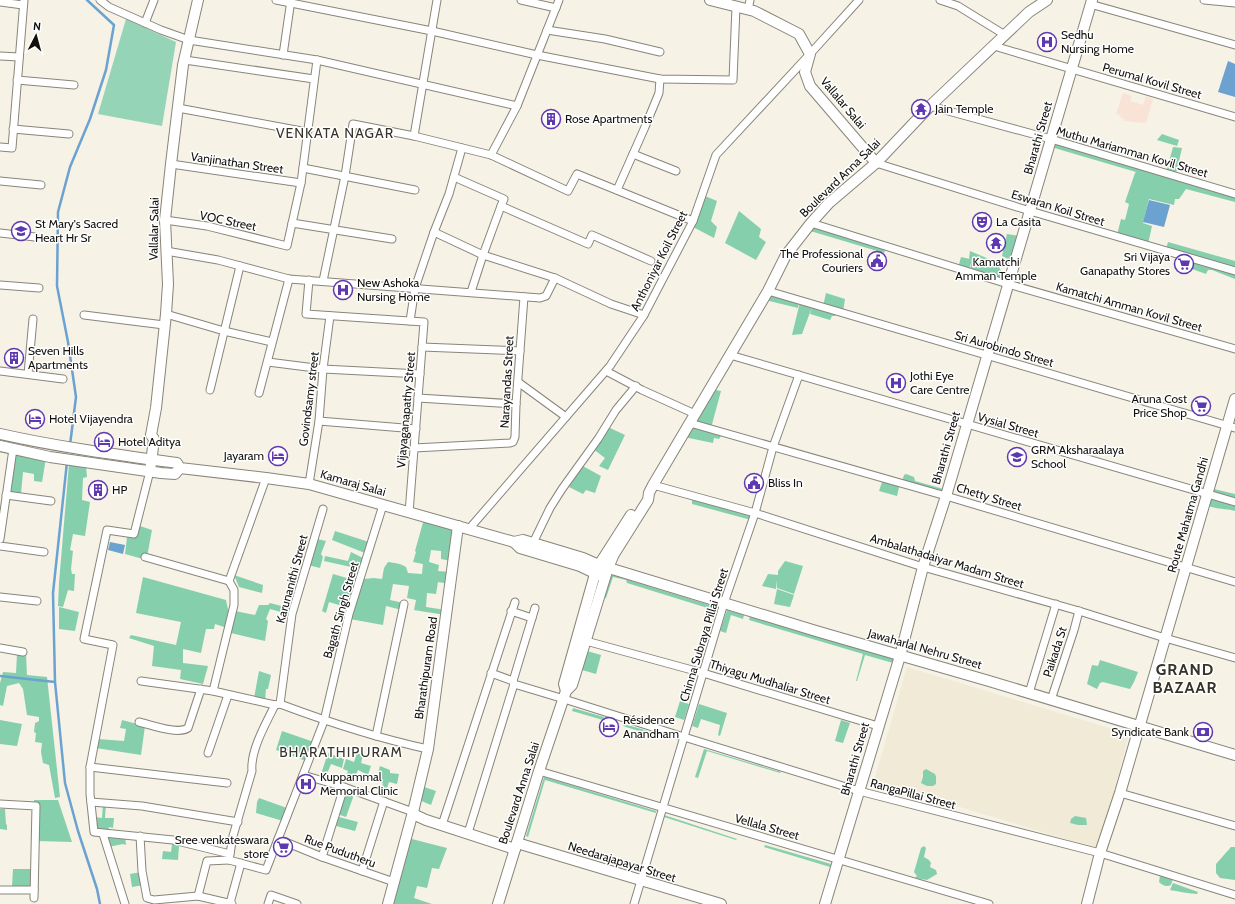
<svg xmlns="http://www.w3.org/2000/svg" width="1235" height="904" viewBox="0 0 1235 904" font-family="Cabin,sans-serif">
	<rect width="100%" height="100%" fill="#f6f2e6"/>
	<!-- built -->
	<polygon fill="#f0ead6" points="907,667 1129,734 1099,849 874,781"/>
	<!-- medical -->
	<polygon fill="#f9e3d6" points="1123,93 1132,96 1130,101 1143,105 1146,96 1153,99 1146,123 1124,121 1124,119 1120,117 1121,115 1116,114"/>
	<!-- green -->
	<polygon fill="#95d4b7" points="126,19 176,42 162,126 98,114"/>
	<!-- forest -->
	<g fill="#85cfad">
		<polygon points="1162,134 1179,140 1177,146 1157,140"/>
		<polygon points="1052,142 1235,195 1235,202 1186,189 1179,199 1175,199 1174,205 1149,199 1143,223 1152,226 1148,244 1117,235 1121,219 1125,220 1129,204 1125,202 1135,173 1136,172 1051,147"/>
		<polygon points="1173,147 1182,148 1176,174 1166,172"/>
		<polygon points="705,196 717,201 711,221 717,227 714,238 693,227"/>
		<polygon points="739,211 761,229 759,237 766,242 756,260 725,243"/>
		<polygon points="811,224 886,248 884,253 807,230"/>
		<polygon points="1007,234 1020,236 1014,262 1002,256"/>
		<polygon points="1168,242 1235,261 1235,270 1166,249"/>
		<polygon points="970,251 989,259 988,263 972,259 969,271 958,268 961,257 970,259 969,258"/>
		<polygon points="972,260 999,267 1002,273 1000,280 970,271"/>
		<polygon points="1194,260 1235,272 1235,279 1212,270 1208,270 1206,274 1192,269"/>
		<polygon points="768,292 799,301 798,308 765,300"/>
		<polygon points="826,293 845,299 843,312 823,306"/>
		<polygon points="800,302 836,312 835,316 832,316 830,320 810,314 812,307 802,334 792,335"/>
		<polygon points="711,389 721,391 711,428 691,422"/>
		<polygon points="690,424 723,433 719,439 714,438 713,443 684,437"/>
		<polygon points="608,427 625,435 608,470 599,466 605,458 593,449"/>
		<polygon points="15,453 46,458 42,482 34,481 34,474 23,472 21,494 8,494"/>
		<polygon points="69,464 86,466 87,477 83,478 82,500 90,502 85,536 73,534 70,550 73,551 71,569 72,574 75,574 74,591 68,590 63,607 58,606 59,583"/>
		<polygon points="581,465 601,476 595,493 586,490 583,494 569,487"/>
		<polygon points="906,474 914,477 915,481 947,490 945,495 902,482 904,475"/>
		<polygon points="883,479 900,483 897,496 879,491"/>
		<path d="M1214,489L1235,494V511C1225,508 1216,510 1207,505L1208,500Z"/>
		<polygon points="692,498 753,513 751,520 692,504"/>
		<path d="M424,519L456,527L451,561L441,559V551L431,550L429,562L439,565L438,571L450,572L449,584L438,582L436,594L427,593L426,607L446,610L445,615L414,610L416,600L407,598L409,586L393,584L390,600L404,603L402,610L386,606L383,625L350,619L363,579L374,578L382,579L384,568L388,562C395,563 400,563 406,567L408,573L422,574L423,564L413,562L416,552L415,551Z"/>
		<polygon points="137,525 152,530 147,557 143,559 125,554 127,537 135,538"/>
		<polygon points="335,531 369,542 365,553 332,540"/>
		<polygon points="317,539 326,541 321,554 323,557 320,568 308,565"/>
		<polygon points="351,552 363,558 360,569 324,561 325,556 348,561"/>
		<polygon points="785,561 803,566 794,594 777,588 777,580 776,589 762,586 768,574 778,575 778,571"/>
		<polygon points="333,574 357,581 349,608 329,602 326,613 322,611"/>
		<polygon points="609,574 716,607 714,610 627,583 626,580 613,577 606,598 602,597"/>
		<polygon points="234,575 263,585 262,593 239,587"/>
		<polygon points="143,577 226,600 229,614 227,628 215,624 214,629 206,629 201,653 183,649 183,663 208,666 203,684 180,679 181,670 152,666 154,646 129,638 131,635 176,645 181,622 136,613"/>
		<polygon points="777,589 794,595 790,607 774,604"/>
		<polygon points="270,603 293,609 291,615 270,609 266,619 268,621 265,641 231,633 235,611 255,615 259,605 268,605"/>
		<polygon points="59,607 79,612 75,631 59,629"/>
		<polygon points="727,610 744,615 743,619 731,615 726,633 720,631"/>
		<polygon points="750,616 894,659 893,663 865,655 857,681 856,681 863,654 749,620"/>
		<polygon points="587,651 601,655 596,674 582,670"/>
		<polygon points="17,654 26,654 27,675 47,677 60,797 55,798 49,765 43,763 41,752 42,743 35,742 36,733 34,732 35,723 39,721 39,717 27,715 23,689 19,683 7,686 3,706 0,705 0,683 3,672 16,673"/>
		<polygon points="1100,660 1138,672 1134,682 1130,689 1103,682 1100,683 1097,689 1087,684 1092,665 1098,666"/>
		<polygon points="259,671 271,675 268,689 266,689 265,701 254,698"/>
		<polygon points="680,701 689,704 684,720 675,717"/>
		<polygon points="699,704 727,713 720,736 718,735 720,725 701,719 698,728 692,726"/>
		<polygon points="573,708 604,717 603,720 572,711"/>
		<polygon points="0,720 22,724 17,746 0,744"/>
		<polygon points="122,720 145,726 141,755 96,748 98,739 124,741 126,729 120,728"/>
		<polygon points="841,720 850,723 843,743 835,741"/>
		<polygon points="624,724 662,735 661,738 623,726"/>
		<polygon points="282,731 314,742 306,761 276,750"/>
		<polygon points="704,749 781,772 780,773 707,751 698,778 695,777"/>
		<polygon points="328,753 344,759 342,768 331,764 325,779 320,777"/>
		<polygon points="357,753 363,755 361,763 371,766 368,775 358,770 354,780 346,776 348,771 343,769 346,759 354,762"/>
		<polygon points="380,766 390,770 390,773 399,774 397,784 389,782 384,797 380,794 383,783 376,781"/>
		<polygon points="926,769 935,774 936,777 936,784 933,786 927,786 921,783 923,777 923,771"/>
		<polygon points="544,777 656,811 656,813 545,780 528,837 526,836"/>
		<polygon points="424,787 436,791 431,805 419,800"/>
		<polygon points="345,788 355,792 346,817 337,814"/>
		<polygon points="259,798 287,808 283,821 256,813 257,802"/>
		<polygon points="34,800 58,800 72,842 37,841"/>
		<polygon points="103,804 106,804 105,818 114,818 113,828 109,827 108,833 96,832 95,817 102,818"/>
		<polygon points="0,809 5,809 6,824 7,825 7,830 0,829"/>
		<polygon points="664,815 737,839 736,840 664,817 653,852"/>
		<polygon points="1075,816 1086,818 1087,825 1078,825 1070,823 1071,819"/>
		<polygon points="339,817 358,822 355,831 336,826"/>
		<polygon points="105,836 125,837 126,845 123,844 108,847"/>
		<polygon points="408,838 447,848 439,869 432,868 427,888 417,886 414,898 432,904 391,904"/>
		<polygon points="172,844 179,846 178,860 162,859 163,851 171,852"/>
		<polygon points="765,845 831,864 830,867 764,847"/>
		<polygon points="924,846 926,848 924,857 929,860 931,863 930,867 936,870 937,874 927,880 915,878 917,876 914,872 921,848"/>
		<polygon points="1231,847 1235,847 1235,880 1220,878 1216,873 1216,864"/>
		<polygon points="13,869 31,869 32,886 12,886"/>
		<polygon points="141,872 144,885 132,887 130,874"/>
		<path d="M1160,875L1173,879L1171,885C1167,887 1163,886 1159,882Z"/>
		<path d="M1173,883L1198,892L1197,894C1192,894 1176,891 1170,890Z"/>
	</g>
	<!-- water -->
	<g fill="#6ca2cf">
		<polygon points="1228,61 1235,64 1235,97 1218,92"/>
		<polygon points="1149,200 1170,205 1164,227 1143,222"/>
		<polygon points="110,542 125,545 123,554 108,550"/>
	</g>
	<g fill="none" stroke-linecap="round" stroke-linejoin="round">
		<!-- stream -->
		<g stroke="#6ca2cf" stroke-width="2.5">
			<polyline points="70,445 76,397 68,342 57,286 58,212 70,167 90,119 106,70 114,25 87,0"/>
			<polyline points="67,462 53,593 55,682 65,783 78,831 97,889 100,904"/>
			<polyline points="0,676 55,682"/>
		</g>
		<!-- street casing -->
		<g stroke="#88857a" stroke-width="9">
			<g id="street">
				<polyline points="100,0 109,7 161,30 189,40 317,60 517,106"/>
				<polyline points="276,0 432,31 537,55 660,79 733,80 736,7"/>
				<polyline points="521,0 556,8"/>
				<polyline points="940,0 958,6 1005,35"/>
				<polyline points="1204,0 1235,3"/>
				<polyline points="0,2 23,5"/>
				<polyline points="1090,4 1235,45"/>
				<polyline points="748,10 750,0"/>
				<polyline points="145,23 154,0"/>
				<polyline points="547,30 605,39 660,52"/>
				<polyline points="994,46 1235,117"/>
				<polyline points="283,55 291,0"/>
				<polyline points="0,56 19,57"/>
				<polyline points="185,60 314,79"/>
				<polyline points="17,80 74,85"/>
				<polyline points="930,106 1051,139 1235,194"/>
				<polyline points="178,108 307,132"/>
				<polyline points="13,129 69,134"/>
				<polyline points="414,136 437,0"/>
				<polyline points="0,147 12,148 24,0"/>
				<polyline points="633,154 676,171"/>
				<polyline points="491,155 517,106 559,0"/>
				<polyline points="876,163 1030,211 1235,271"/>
				<polyline points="171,164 301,183"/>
				<polyline points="303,168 415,190"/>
				<polyline points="454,177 504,199 501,206 588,244 592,235 651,261"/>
				<polyline points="0,181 41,185"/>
				<polyline points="617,190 645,127 659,93 660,79"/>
				<polyline points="165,220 207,226 287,246 301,183 317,60"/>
				<polyline points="292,223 392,239"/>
				<polyline points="811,223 1008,284 1235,349"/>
				<polyline points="434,232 483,255 555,278 611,304 644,315"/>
				<polyline points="0,233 35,237"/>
				<polyline points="166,251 218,260 289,279 540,298 546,296 555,278"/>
				<polyline points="309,280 306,314 424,322 409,513"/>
				<polyline points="323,281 345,176 353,124 414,136 491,155 568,191 577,174 693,221"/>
				<polyline points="0,285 39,288"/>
				<polyline points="768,291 1235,428"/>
				<polyline points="471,292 483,255 501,206"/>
				<polyline points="166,314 224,331 272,342"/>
				<polyline points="84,315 164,325"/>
				<polyline points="410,321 415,288 434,232 449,194 462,148"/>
				<polyline points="422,347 520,351"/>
				<polyline points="730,355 1235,502"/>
				<polyline points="268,362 323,369 420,374"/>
				<polyline points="0,371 63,379"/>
				<polyline points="606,371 642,390 695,414"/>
				<polyline points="28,374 33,319"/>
				<polyline points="518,382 566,417"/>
				<polyline points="210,390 240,266"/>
				<polyline points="259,393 289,279"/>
				<polyline points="418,398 516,404"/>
				<polyline points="319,421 416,429"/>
				<polyline points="690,423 946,496 1235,582"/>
				<polyline points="414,448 510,443 513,442 515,437 516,404 524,297"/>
				<polyline points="150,471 134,534 107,530 84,639 113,645 90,767 90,794 94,832 173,840 230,854"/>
				<polyline points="309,484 319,421 323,369 330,316"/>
				<polyline points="653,485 755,513 923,567 1079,611 1165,638 1235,658"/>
				<polyline points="6,495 51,501"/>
				<polyline points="469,529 610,366 644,315 693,221 716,155 810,54 859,0"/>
				<polyline points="0,539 13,449"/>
				<polyline points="533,543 550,508 562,489 598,439 616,410 636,386"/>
				<polyline points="0,546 44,552"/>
				<polyline points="145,557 229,581"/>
				<polyline points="0,597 37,601"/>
				<polyline points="511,611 532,618"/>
				<polyline points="586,641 703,673 878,726"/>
				<polyline points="0,648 23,652"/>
				<polyline points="491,673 513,681"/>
				<path d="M141,681L213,691L275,705L280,704C328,722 377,738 428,749"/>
				<polyline points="514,684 564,699 684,737 859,791 1100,853 1235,895"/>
				<polyline points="213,691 234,605 234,590 229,581 266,478"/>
				<polyline points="1029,693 1056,604"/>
				<polyline points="1051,700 1074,630 1079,611"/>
				<polyline points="280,704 292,614 323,509"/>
				<path d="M139,722C152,725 178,735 188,728L201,689"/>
				<polyline points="376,736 404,604"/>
				<polyline points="208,753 228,695"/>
				<polyline points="90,767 227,783"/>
				<polyline points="539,771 989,904"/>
				<polyline points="303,775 344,787 413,812"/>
				<polyline points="1120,793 1235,826"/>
				<polyline points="91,802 142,806 238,822"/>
				<polyline points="0,804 36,806 34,898"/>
				<polyline points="442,825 515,602"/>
				<polyline points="468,833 514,684 513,681 535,608"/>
				<polyline points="103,834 125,904"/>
				<polyline points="140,836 142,871 147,898 154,900 198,896 232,904"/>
				<polyline points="278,839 322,857 394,882"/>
				<polyline points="322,857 344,787"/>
				<polyline points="229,860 266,870 324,721 349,614 383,505"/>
				<polyline points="362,871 384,801"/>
				<polyline points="0,890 34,890"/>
				<path d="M198,896L207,861L229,860L233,836L252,771C250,751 266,723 275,705"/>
				<polyline points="230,903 241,863"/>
				<polyline points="268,904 271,895 297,904"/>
				<polyline points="634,904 724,603 755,513 773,447 799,375"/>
			</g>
		</g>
		<!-- secondary casing -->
		<g stroke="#88857a" stroke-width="12">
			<g id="secondary">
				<polyline points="710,0 754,11 799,34 810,54 805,72 810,86 876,163"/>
				<path d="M0,434C58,447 118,455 177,463L180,468L266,478L309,484L514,542L523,540L583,558L599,565L816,631L989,681L1235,755"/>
				<polyline points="0,446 50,457 161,473 175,474 180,468"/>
				<polyline points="150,471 154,439 151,435 156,408 166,314 168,284 165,220 171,164 183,65 198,0"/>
				<polyline points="514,542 520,548 580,566 601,576"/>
				<polyline points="566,691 564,684 595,574 599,565 631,515"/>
				<polyline points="413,812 415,815 426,820 515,849"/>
				<polyline points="517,843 721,904"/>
				<polyline points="388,904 413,812 428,749 458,526"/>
				<polyline points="498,904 539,771 566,691 572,685 608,568 614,554 648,500 649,493 653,485 768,291 786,255 811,223 829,203 876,163 930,106 1029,12 1047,0"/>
				<polyline points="825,904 900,656 923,567 946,496 1092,0"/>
				<polyline points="1087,904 1100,853 1120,793 1235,399"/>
			</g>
		</g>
		<!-- street -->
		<use href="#street" stroke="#fff" stroke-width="7"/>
		<!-- secondary -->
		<use href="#secondary" stroke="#fff" stroke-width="10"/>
	</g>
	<!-- icons -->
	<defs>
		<g id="hospital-ring" transform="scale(1)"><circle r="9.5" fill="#fff" stroke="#5f38b0" stroke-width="1.5"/><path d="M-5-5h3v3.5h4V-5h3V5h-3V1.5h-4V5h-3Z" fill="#5f38b0"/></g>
		<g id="temple-ring" transform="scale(1)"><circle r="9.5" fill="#fff" stroke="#5f38b0" stroke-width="1.5"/><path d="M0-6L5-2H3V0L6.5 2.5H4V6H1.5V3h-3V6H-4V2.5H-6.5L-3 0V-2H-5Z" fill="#5f38b0"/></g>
		<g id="building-ring" transform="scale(1)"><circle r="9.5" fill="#fff" stroke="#5f38b0" stroke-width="1.5"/><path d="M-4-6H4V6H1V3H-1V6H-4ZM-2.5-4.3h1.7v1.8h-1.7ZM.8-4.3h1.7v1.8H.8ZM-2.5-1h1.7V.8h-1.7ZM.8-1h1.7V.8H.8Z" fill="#5f38b0"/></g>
		<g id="theatre-ring" transform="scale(1)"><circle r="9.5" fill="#fff" stroke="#5f38b0" stroke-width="1.5"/><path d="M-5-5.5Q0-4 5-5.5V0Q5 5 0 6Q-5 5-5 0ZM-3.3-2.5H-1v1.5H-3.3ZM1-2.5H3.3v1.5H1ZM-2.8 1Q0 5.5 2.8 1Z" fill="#5f38b0"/></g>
		<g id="school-ring" transform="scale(1)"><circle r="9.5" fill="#fff" stroke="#5f38b0" stroke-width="1.5"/><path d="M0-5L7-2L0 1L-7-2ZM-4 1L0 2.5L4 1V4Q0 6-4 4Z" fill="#5f38b0"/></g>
		<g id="civic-ring" transform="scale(1)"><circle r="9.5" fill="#fff" stroke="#5f38b0" stroke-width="1.5"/><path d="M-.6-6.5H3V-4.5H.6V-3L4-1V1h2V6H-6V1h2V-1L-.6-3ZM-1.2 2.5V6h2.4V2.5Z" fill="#5f38b0"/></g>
		<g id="supermarket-ring" transform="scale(1)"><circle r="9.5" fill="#fff" stroke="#5f38b0" stroke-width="1.5"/><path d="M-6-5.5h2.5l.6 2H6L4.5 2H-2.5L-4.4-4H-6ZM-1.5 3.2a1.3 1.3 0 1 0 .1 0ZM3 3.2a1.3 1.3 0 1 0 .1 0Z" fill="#5f38b0"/></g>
		<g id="hotel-ring" transform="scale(1)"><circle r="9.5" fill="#fff" stroke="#5f38b0" stroke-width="1.5"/><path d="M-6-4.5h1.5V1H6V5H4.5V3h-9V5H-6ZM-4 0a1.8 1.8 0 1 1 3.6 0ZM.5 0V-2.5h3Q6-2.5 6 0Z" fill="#5f38b0"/></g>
		<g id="bank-ring" transform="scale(1)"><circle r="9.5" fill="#fff" stroke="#5f38b0" stroke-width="1.5"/><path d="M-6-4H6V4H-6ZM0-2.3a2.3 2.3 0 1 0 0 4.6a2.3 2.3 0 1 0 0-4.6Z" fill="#5f38b0"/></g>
	</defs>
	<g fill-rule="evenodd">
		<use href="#hospital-ring" x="1047" y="42"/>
		<use href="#temple-ring" x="921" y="109"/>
		<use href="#building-ring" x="551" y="119"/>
		<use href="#theatre-ring" x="982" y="222"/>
		<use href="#school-ring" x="21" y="231"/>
		<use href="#temple-ring" x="996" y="243"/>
		<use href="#civic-ring" x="877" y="261"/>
		<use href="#supermarket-ring" x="1184" y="264"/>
		<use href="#hospital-ring" x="343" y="290"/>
		<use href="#building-ring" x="14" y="358"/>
		<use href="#hospital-ring" x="896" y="383"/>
		<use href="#supermarket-ring" x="1201" y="406"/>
		<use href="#hotel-ring" x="35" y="419"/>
		<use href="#hotel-ring" x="104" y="442"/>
		<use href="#hotel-ring" x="278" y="456"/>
		<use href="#school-ring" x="1017" y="457"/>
		<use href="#civic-ring" x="754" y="483"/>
		<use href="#building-ring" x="98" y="490"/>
		<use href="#hotel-ring" x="609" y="727"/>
		<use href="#bank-ring" x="1203" y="732"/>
		<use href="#hospital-ring" x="306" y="784"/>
		<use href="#supermarket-ring" x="283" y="847"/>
	</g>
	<g text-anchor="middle" stroke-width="3" stroke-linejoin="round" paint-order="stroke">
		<!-- poi labels -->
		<g font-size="12" fill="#12110d" stroke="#fff" text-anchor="start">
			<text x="1061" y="39">Sedhu<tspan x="1061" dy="14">Nursing Home</tspan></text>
			<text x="935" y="113">Jain Temple</text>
			<text x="565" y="123">Rose Apartments</text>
			<text x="996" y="226">La Casita</text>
			<text x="35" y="228">St Mary's Sacred<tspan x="35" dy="14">Heart Hr Sr</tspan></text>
			<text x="863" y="258" text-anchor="end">The Professional<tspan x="863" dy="14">Couriers</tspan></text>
			<text x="1170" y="261" text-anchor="end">Sri Vijaya<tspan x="1170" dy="14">Ganapathy Stores</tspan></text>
			<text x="996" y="266" text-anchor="middle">Kamatchi<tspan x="996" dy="14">Amman Temple</tspan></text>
			<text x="357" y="287">New Ashoka<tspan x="357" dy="14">Nursing Home</tspan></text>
			<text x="28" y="355">Seven Hills<tspan x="28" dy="14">Apartments</tspan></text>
			<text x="910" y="380">Jothi Eye<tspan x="910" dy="14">Care Centre</tspan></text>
			<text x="1187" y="403" text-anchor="end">Aruna Cost<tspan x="1187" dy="14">Price Shop</tspan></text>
			<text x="49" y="423">Hotel Vijayendra</text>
			<text x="118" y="446">Hotel Aditya</text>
			<text x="1031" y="454">GRM Aksharaalaya<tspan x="1031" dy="14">School</tspan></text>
			<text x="264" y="460" text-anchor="end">Jayaram</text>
			<text x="768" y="487">Bliss In</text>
			<text x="112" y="494">HP</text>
			<text x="623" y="724">Résidence<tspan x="623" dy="14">Anandham</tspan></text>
			<text x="1189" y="736" text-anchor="end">Syndicate Bank</text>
			<text x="320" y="781">Kuppammal<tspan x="320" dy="14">Memorial Clinic</tspan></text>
			<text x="269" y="844" text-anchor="end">Sree venkateswara<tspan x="269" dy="14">store</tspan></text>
		</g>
		<!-- street labels -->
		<g font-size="12" fill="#12110d" stroke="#fff">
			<text transform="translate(1152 81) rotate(16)" y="4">Perumal Kovil Street</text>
			<text transform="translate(843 103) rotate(50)" y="4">Vallalar Salai</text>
			<text transform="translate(1038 138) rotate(-74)" y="4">Bharathi Street</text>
			<text transform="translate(1132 152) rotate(16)" y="4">Muthu Mariamman Kovil Street</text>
			<text transform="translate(237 163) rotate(8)" y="4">Vanjinathan Street</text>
			<text transform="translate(840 178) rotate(-44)" y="4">Boulevard Anna Salai</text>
			<text transform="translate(1058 208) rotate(17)" y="4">Eswaran Koil Street</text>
			<text transform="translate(228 221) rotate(12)" y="4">VOC Street</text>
			<text transform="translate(154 229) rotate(-89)" y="4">Vallalar Salai</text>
			<text transform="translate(659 261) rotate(-63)" y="4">Anthoniyar Koil Street</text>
			<text transform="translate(1129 307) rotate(16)" y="4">Kamatchi Amman Kovil Street</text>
			<text transform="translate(1004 349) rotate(16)" y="4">Sri Aurobindo Street</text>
			<text transform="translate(507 382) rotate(-87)" y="4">Narayandas Street</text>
			<text transform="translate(309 399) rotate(-83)" y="4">Govindsamy street</text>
			<text transform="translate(406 410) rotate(-85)" y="4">Vijayaganapathy Street</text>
			<text transform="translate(1008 425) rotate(16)" y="4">Vysial Street</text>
			<text transform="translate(946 448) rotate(-74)" y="4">Bharathi Street</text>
			<text transform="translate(353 483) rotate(16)" y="4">Kamaraj Salai</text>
			<text transform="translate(989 497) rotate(17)" y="4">Chetty Street</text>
			<text transform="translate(1188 515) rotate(-74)" y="4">Route Mahatma Gandhi</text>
			<text transform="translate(947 561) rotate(17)" y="4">Ambalathadaiyar Madam Street</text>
			<text transform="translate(292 579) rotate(-75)" y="4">Karunanithi Street</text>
			<text transform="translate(341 610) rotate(-74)" y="4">Bagath Singh Street</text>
			<text transform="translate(704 635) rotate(-73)" y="4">Chinna Subraya Pillai Street</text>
			<text transform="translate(925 649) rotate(16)" y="4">Jawaharlal Nehru Street</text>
			<text transform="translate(1055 652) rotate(-72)" y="4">Paikada St</text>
			<text transform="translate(426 668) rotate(-82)" y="4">Bharathipuram Road</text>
			<text transform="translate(770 682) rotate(17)" y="4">Thiyagu Mudhaliar Street</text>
			<text transform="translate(855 759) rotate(-74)" y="4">Bharathi Street</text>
			<text transform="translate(519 793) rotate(-72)" y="4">Boulevard Anna Salai</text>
			<text transform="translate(913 794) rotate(15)" y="4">RangaPillai Street</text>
			<text transform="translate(767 827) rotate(16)" y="4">Vellala Street</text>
			<text transform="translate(340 851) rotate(20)" y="4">Rue Pudutheru</text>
			<text transform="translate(622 862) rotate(17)" y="4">Needarajapayar Street</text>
		</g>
		<!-- quarter labels -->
		<g font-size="14" letter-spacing="1" fill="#363329" stroke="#fff">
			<text x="335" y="138">VENKATA NAGAR</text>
			<text x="341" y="757">BHARATHIPURAM</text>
		</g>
		<!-- district labels -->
		<g font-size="16" font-weight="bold" letter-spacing="1" fill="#363329" stroke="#fff">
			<text x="1185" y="675">GRAND<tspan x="1185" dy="18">BAZAAR</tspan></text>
		</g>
	</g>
	<!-- north arrow -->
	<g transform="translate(36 36) rotate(6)" stroke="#ffffff" stroke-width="3" paint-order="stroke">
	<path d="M0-3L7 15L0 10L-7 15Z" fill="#12110d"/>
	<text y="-6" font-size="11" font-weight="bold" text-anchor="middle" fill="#12110d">N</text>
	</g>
</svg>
